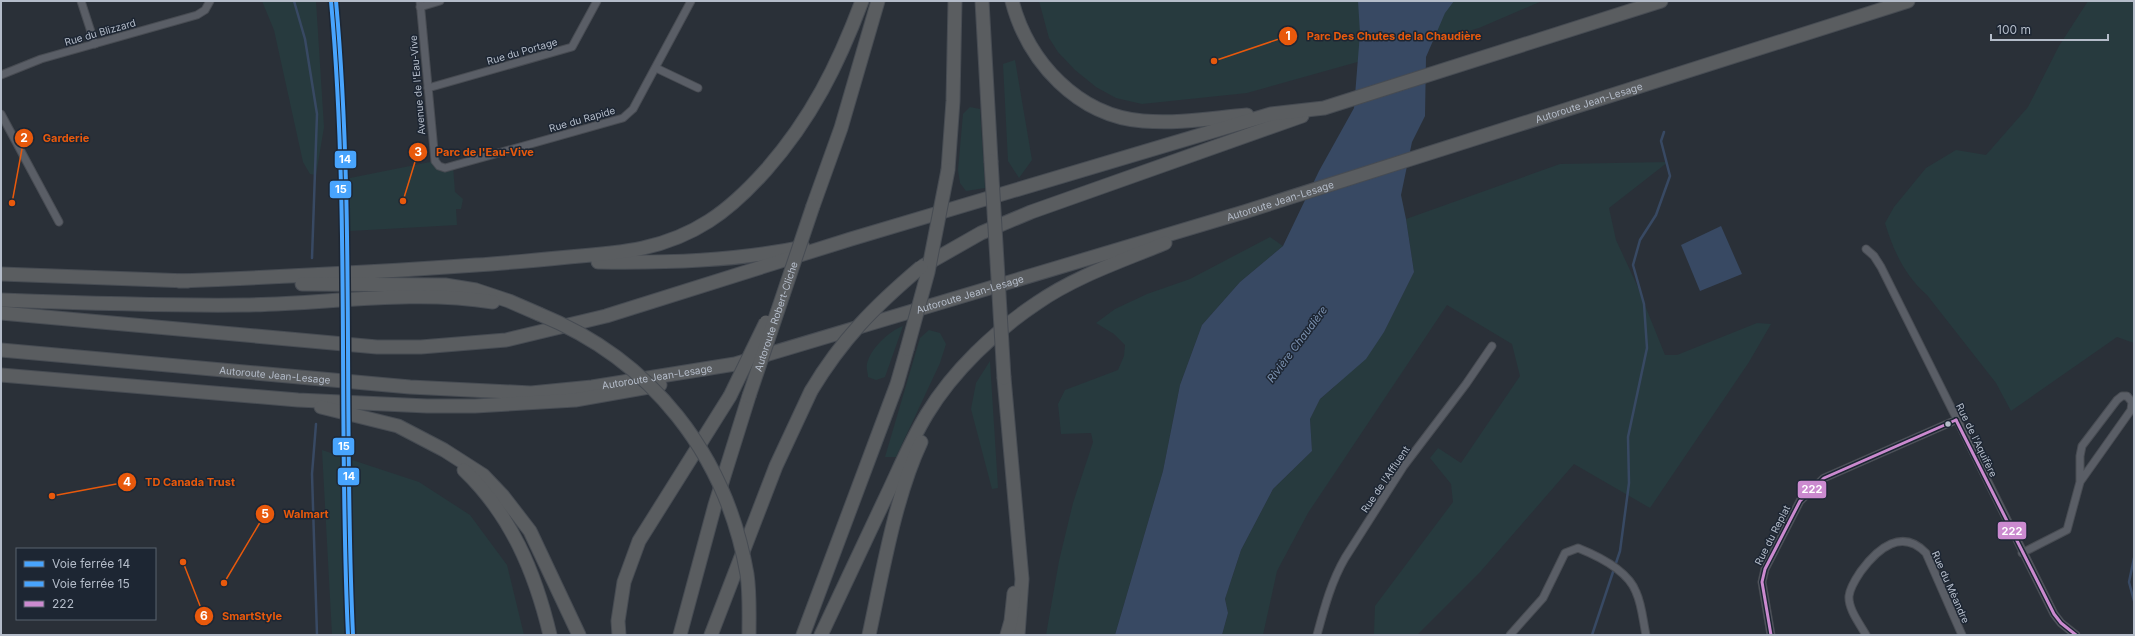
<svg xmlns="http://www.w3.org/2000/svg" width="2135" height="636" viewBox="0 0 2135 636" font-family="Inter,sans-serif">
	<rect width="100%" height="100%" fill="#2a3038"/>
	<!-- green -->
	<g fill="#273a3e">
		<polygon points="262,1 316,1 324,127 316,175 310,174 303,162 274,30"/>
		<polygon points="1039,1 1542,1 1479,28 1247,93 1142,104 1116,98 1096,87 1075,70 1058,52 1049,38"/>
		<path d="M2088,1H2134V343L2117,337L2011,411L1996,383L1927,295C1905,276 1893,250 1885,223L1894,207L1926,168L1956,150L1986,155L2028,107L2059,46Z"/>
		<polygon points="1015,60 1032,160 1019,178 1008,161 1003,64"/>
		<polygon points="970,107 980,109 985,188 966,191 960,183 958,170 963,114"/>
		<polygon points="435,161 439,166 453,166 455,192 463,199 461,209 456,209 457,225 350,231 350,178"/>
		<polygon points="1668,162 1609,208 1616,240 1636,283 1665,355 1677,355 1757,323 1771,324 1749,362 1650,508 1574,464 1481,571 1418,634 1374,635 1375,606 1453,502 1451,484 1430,458 1438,448 1461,463 1520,376 1512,344 1447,305 1308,513 1277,571 1263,635 1222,635 1228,613 1225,599 1241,550 1273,489 1312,451 1310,419 1320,399 1333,388 1384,332 1414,272 1406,219 1560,164"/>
		<polygon points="1270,237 1283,246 1240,282 1202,325 1180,385 1163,471 1115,635 1046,635 1059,561 1073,503 1093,442 1091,433 1061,434 1058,404 1065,390 1118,370 1124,356 1125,345 1114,334 1096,323 1115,309 1147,294 1190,279"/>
		<path d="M903,326L885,377L876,380L868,377C868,373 866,368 867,364C870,349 889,331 903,326Z"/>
		<polygon points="929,330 940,333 946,344 940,363 896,457 885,457 920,338"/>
		<polygon points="990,361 998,488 992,489 971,409 976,383"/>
		<polygon points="322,450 419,482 470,515 507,565 524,635 332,635"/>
	</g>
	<!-- water -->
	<g fill="#384963">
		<polygon points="1358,1 1454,1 1445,13 1426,57 1425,116 1412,142 1401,195 1406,219 1414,272 1384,332 1366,359 1320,399 1310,419 1312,451 1273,489 1241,550 1225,599 1228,613 1222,635 1115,635 1163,471 1180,385 1202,325 1240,282 1283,246 1319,171 1354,108 1360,33"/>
		<polygon points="1721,226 1742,274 1700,291 1681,245"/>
	</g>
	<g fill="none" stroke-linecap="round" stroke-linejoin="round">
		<!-- stream -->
		<g stroke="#384963" stroke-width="2.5">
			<polyline points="294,1 305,39 317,114 312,258"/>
			<polyline points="316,424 312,474 317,635"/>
			<polyline points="2134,558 2129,582 2134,601"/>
			<polyline points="1592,635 1620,551 1629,483 1628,437 1647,348 1644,304 1633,265 1640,240 1656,215 1670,176 1661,141 1664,132"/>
		</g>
		<!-- minor casing -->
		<g stroke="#484c53" stroke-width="9">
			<g id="minor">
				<polyline points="81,1 95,44"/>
				<polyline points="420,1 435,161 439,166 445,168 623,118 633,109 691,1"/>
				<polyline points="420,7 440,1"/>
				<polyline points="656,68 698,88"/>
				<polyline points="1,75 41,59 197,15 205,10 210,1"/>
				<polyline points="428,88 572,47 597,1"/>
				<polyline points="1,114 59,222"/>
				<polyline points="1866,249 1874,256 1881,267 2054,614 2061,623 2076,635"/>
				<polyline points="2022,553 2067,530 2080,482 2080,456 2082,446 2117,400 2122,396 2127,396 2132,402 2131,410 2080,482"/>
				<path d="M1317,635C1324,609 1331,582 1345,558L1403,467L1466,384L1492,346"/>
				<path d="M1510,635L1543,598L1565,553L1578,548C1598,556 1628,571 1636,592C1642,605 1643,621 1646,635"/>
				<polyline points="1771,635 1762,582 1765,569 1800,501 1824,478 1956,420"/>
				<path d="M1866,635C1860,624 1848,609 1849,596C1850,587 1857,577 1861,571C1878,548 1902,528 1926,553L1962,635"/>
			</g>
		</g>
		<!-- motorway casing -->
		<g stroke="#474c53" stroke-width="15">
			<g id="motorway">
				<polyline points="982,1 991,161"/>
				<path d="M1012,1C1028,62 1078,116 1143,121C1178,124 1212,118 1247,115"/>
				<polyline points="948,170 953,101 955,1"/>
				<polyline points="813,206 841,128 878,1"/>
				<path d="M598,262C666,263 736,261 803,247"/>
				<polyline points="923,266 981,233 1031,212 1302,116"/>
				<polyline points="1,274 188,281"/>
				<path d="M179,281C278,277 377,272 476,265C507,263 538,260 569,257C620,253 664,250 709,221C731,207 749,189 766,170C811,119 838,65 862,1"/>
				<polyline points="302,284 445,285 476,290 509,301 539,314"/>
				<path d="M1,300C81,303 162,306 243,305C326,304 410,289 493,302"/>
				<polyline points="1,313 377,347 421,347 506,340 606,316 851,239 1271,114 1324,108 1661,1"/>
				<path id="s1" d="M1,350L410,387L531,393L592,387L735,364L1244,212L1908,1"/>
				<polyline points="1,375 298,400 427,406 475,406 575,400 660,385"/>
				<polyline points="1004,378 1022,579 1018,635"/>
				<polyline points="321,407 398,426 444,450 483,475 503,496 530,531 579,635"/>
				<path d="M464,470C511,515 535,572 550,635"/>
				<polyline points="619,635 618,621 624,582 639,541 730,396"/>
				<polyline points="680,635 715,505 749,396"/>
				<polyline points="711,635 776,466 811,391"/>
				<polyline points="803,635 897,384 907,349"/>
				<path d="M821,635C842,590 863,546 884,501C898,472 910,442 927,414C953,371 995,331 1037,303C1076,276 1122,261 1165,243"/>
				<path d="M869,635C882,575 895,497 921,442"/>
				<polyline points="1007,635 1011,621 1014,593"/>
			</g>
		</g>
		<!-- minor -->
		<use href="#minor" stroke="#5a5e66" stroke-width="7"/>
		<!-- motorway -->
		<use href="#motorway" stroke="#5a5d60" stroke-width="13"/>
		<!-- motorway-bridge casing -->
		<g stroke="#474c53" stroke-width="15" stroke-linecap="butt">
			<g id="motorway-bridge">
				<polyline points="991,161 1004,378"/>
				<path d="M539,314C652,360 726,454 747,574C750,594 749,615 749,635"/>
				<polyline points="907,349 928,272 948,170"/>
				<path d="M811,391C842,339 875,306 921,267"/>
				<polyline points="730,396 766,322"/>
				<path id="s2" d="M749,396L813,206"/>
			</g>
		</g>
		<!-- motorway-bridge -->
		<use href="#motorway-bridge" stroke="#5a5d60" stroke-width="13"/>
		<!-- bus-1 casing -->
		<g stroke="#1d2633" stroke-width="6">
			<g id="bus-1">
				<polyline points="1956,420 2054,614 2061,623 2076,635"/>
				<polyline points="1771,635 1762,582 1765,569 1800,501 1824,478 1956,420"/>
			</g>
		</g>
		<!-- bus-1 -->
		<use href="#bus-1" stroke="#cb8acf" stroke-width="3"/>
		<!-- rail-1 casing -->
		<g stroke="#1d2633" stroke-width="7">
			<path id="rail-1" d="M336,1C355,212 343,424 353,635"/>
		</g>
		<!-- rail-2 casing -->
		<g stroke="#1d2633" stroke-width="7">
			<path id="rail-2" d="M331,1C350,212 338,424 348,635"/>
		</g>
		<!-- rail-1 -->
		<use href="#rail-1" stroke="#48a4fd" stroke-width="4"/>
		<!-- rail-2 -->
		<use href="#rail-2" stroke="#48a4fd" stroke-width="4"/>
	</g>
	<!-- markers -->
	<circle fill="#b4bcc9" stroke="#1d2633" stroke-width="1.5" cx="1948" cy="424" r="3.5"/>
	<g text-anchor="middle" stroke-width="3" stroke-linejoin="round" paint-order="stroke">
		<!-- street labels -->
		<g font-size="10" fill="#b4bcc9" stroke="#1d2633">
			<text transform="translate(100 32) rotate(-16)" y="4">Rue du Blizzard</text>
			<text transform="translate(522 51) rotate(-16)" y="4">Rue du Portage</text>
			<text transform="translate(417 85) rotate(-95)" y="4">Avenue de l'Eau-Vive</text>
			<text dy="4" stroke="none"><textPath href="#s1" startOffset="1631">Autoroute Jean-Lesage</textPath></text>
			<text transform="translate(582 119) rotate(-16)" y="4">Rue du Rapide</text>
			<text dy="4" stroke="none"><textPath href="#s1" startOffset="1307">Autoroute Jean-Lesage</textPath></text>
			<text dy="4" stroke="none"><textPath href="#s1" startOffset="983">Autoroute Jean-Lesage</textPath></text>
			<text dy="4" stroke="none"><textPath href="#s2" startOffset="84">Autoroute Robert-Cliche</textPath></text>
			<text dy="4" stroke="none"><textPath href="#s1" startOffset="275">Autoroute Jean-Lesage</textPath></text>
			<text dy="4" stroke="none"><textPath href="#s1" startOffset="659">Autoroute Jean-Lesage</textPath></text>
			<text transform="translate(1977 440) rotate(64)" y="4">Rue de l'Aquifère</text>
			<text transform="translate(1385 479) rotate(-56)" y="4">Rue de l'Affluent</text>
			<text transform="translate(1772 535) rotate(-63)" y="4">Rue du Replat</text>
			<text transform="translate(1951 587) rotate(66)" y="4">Rue du Mèandre</text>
		</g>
		<!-- water labels -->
		<g font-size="11" font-style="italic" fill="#7c92b1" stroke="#1d2633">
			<text transform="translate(1297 344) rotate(-53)" y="4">Rivière Chaudière</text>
		</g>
	</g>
	<!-- callouts -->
	<path fill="none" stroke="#e8590c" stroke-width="1.5" d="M1214 61L1288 36M12 203L24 138M403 201L418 152M52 496L127 482M224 583L265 514M183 562L204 616"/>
	<g fill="#e8590c" stroke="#1d2633" stroke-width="1.5">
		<circle cx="1214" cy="61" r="4"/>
		<circle cx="12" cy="203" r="4"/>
		<circle cx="403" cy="201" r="4"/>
		<circle cx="52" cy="496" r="4"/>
		<circle cx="224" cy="583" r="4"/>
		<circle cx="183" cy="562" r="4"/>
		<circle cx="1288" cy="36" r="10"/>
		<circle cx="24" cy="138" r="10"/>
		<circle cx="418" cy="152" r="10"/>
		<circle cx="127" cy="482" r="10"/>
		<circle cx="265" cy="514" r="10"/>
		<circle cx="204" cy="616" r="10"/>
	</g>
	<g font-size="12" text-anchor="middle" font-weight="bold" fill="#fff">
		<text x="1288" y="40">1</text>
		<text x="24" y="142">2</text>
		<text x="418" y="156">3</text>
		<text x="127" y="486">4</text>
		<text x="265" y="518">5</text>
		<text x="204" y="620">6</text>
	</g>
	<g font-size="11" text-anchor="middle" font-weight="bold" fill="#e8590c" stroke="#1d2633" stroke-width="3" stroke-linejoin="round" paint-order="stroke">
		<text x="1394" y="40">Parc Des Chutes de la Chaudière</text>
		<text x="66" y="142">Garderie</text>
		<text x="485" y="156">Parc de l'Eau-Vive</text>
		<text x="190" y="486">TD Canada Trust</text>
		<text x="306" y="518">Walmart</text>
		<text x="252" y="620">SmartStyle</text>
	</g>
	<g stroke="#1d2633" stroke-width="1.5">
		<rect x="334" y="150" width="23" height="19" rx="4" fill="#48a4fd"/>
		<rect x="329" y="180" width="23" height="19" rx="4" fill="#48a4fd"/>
		<rect x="332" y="437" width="23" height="19" rx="4" fill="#48a4fd"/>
		<rect x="337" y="467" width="23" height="19" rx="4" fill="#48a4fd"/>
		<rect x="1797" y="480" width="30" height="19" rx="4" fill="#cb8acf"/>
		<rect x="1997" y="521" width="30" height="19" rx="4" fill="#cb8acf"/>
	</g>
	<g font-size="11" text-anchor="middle" font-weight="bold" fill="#fff">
		<text x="345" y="163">14</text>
		<text x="341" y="193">15</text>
		<text x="344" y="450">15</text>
		<text x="349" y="480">14</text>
		<text x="1812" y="493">222</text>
		<text x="2012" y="535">222</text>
	</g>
	<!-- border -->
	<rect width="2135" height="636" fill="none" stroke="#b4bcc9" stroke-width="4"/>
	<!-- legend -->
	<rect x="16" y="548" width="140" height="72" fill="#1d2633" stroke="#59626f"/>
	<rect x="24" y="561" width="20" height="6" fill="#48a4fd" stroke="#59626f"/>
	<text x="52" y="568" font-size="12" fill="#b4bcc9">Voie ferrée 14</text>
	<rect x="24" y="581" width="20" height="6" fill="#48a4fd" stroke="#59626f"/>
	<text x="52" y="588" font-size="12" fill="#b4bcc9">Voie ferrée 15</text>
	<rect x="24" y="601" width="20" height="6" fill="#cb8acf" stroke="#59626f"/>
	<text x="52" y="608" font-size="12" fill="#b4bcc9">222</text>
	<!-- scale -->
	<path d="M1991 34v6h117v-6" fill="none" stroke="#b4bcc9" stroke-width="2"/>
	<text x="1997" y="34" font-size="12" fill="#b4bcc9" stroke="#1d2633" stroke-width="3" paint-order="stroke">100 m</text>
</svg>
